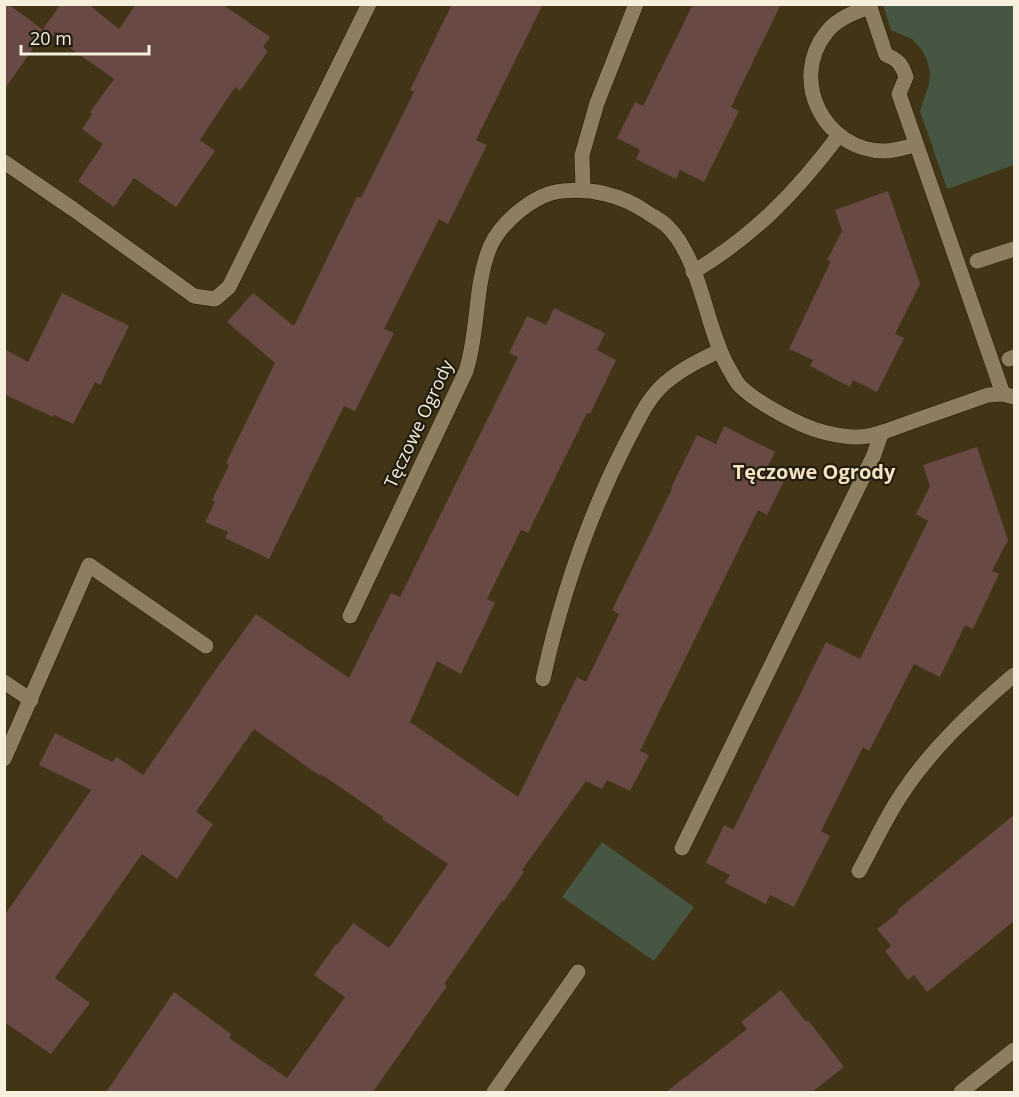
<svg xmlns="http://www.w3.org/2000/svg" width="1019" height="1097" viewBox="0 0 1019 1097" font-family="'Open Sans',sans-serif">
	<rect width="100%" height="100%" fill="#413417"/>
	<!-- green -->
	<g fill="#465642">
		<polygon points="883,5 1014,5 1014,165 947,189 920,111 929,84 930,72 927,60 922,50 912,39 891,30"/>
		<polygon points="602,842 694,907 654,961 562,897"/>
	</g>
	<!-- building -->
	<g fill="#684943">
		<polygon points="4,4 8,4 45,31 4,90"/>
		<polygon points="61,4 88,4 119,29 136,4 222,4 270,37 263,47 268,51 240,91 235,87 200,140 215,151 176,207 134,178 114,207 78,181 103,144 82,129 92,114 90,112 114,79 43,29"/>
		<polygon points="452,4 543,4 476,140 487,145 448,224 439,219 384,329 394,333 355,411 344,406 269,559 225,538 228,532 205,522 215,502 212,500 229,465 226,463 275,363 227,322 253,293 294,326 357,197 361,198 414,92 410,90"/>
		<polygon points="693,4 781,4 731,107 739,111 704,182 680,170 676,179 636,159 640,150 617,138 635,102 643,106"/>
		<polygon points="888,191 920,284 895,334 904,338 877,392 853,380 850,387 810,366 813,360 789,349 831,261 827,260 842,231 835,210"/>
		<polygon points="62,293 129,326 100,385 95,382 73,424 54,415 53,417 4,394 4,349 28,362"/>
		<polygon points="554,308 605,333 597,350 616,360 590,414 587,413 528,533 521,530 487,599 495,603 461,674 437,661 410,722 518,797 577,677 586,682 619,614 612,610 672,489 671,488 697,435 716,444 724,426 775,452 766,470 785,479 767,515 758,510 640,751 649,755 630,791 607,780 602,789 586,781 522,870 524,872 504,901 502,901 444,984 447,986 373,1092 106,1092 174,992 231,1034 229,1038 287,1078 345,997 314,975 336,944 337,945 353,923 389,948 448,864 382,819 383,817 321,774 320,776 254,729 196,812 213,824 177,879 142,854 55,978 90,1003 51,1054 4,1022 4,916 91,790 39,765 55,733 112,762 117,757 143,775 202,690 201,690 256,614 349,678 391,593 400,597 518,357 509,353 527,316 546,325"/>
		<polygon points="977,447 1008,540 992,571 999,574 973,629 965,625 940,677 914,664 869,751 863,747 821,831 830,836 794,907 770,895 766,904 725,883 730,875 706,863 724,825 733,830 826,642 860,659 928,521 916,514 930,486 923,465"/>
		<polygon points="1014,815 1014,921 927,992 914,975 908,980 885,951 891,946 877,929 899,912 897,910"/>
		<polygon points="781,990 806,1022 808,1020 844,1067 812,1092 666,1092 747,1029 741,1022"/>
	</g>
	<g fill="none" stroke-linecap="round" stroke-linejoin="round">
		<!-- service casing -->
		<g stroke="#271b00" stroke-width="16">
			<g id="service">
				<polyline points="977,261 1014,249"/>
				<polyline points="1009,359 1014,357"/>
			</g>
		</g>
		<!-- pedestrian casing -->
		<g stroke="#271b00" stroke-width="16">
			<g id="pedestrian">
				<path d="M869,4L886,55C898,59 902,65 906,77L899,94L1003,394"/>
				<path d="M870,7C854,12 836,19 826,33C789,80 824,151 885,151C895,151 906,147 916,145"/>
				<path d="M693,272C754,236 797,191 839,135"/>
				<path d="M543,679C561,597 589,515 627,441C638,421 647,399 664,384C681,369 700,360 719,351"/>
				<path d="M859,871C873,846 885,819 901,795C931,749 973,710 1014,675"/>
			</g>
		</g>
		<!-- minor casing -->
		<g stroke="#271b00" stroke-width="16">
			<g id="minor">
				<polyline points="4,162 73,209 194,296 215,299 229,287 369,4"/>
				<polyline points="583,189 582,155 597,103 636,4"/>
				<path d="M350,616L466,371C479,331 474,286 490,247C501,222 535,193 563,191C591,188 621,195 645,211C652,216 661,220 667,226C701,259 705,326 728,367C732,373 735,381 740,386C757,403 800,426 823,432C832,434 844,437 854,437C873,438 894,428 911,422C936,413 962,404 988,395L1003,394L1014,397"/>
				<polyline points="4,682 31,700"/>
				<polyline points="4,759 89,565 206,646"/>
				<polyline points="682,848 873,457 882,432"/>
				<polyline points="494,1092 578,972"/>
			</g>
		</g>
		<!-- tertiary casing -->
		<g stroke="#271b00" stroke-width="16">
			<polyline id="tertiary" points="961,1092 1014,1050"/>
		</g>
		<!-- service -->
		<use href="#service" stroke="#8c7e5f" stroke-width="15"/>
		<!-- pedestrian -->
		<use href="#pedestrian" stroke="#8c7e5f" stroke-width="15"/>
		<!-- minor -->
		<use href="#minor" stroke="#8c7e5f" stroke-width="15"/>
		<!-- tertiary -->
		<use href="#tertiary" stroke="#8c7e5f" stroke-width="15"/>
	</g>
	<g text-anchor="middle" stroke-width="4.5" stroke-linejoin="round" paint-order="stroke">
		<!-- street labels -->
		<g font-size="18" fill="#f6efde" stroke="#221d10">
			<text transform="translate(419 424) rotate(-65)" y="6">Tęczowe Ogrody</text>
		</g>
		<!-- neighbourhood labels -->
		<g font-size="20" font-weight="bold" fill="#f2e2c1" stroke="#221d10">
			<text x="814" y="479">Tęczowe Ogrody</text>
		</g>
	</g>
	<!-- border -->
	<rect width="1019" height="1097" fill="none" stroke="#f6efde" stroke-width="12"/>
	<!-- scale -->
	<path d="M21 45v9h128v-9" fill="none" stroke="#f6efde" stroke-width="3"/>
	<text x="30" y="45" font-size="18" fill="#f6efde" stroke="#221d10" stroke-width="4.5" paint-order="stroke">20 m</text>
</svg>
